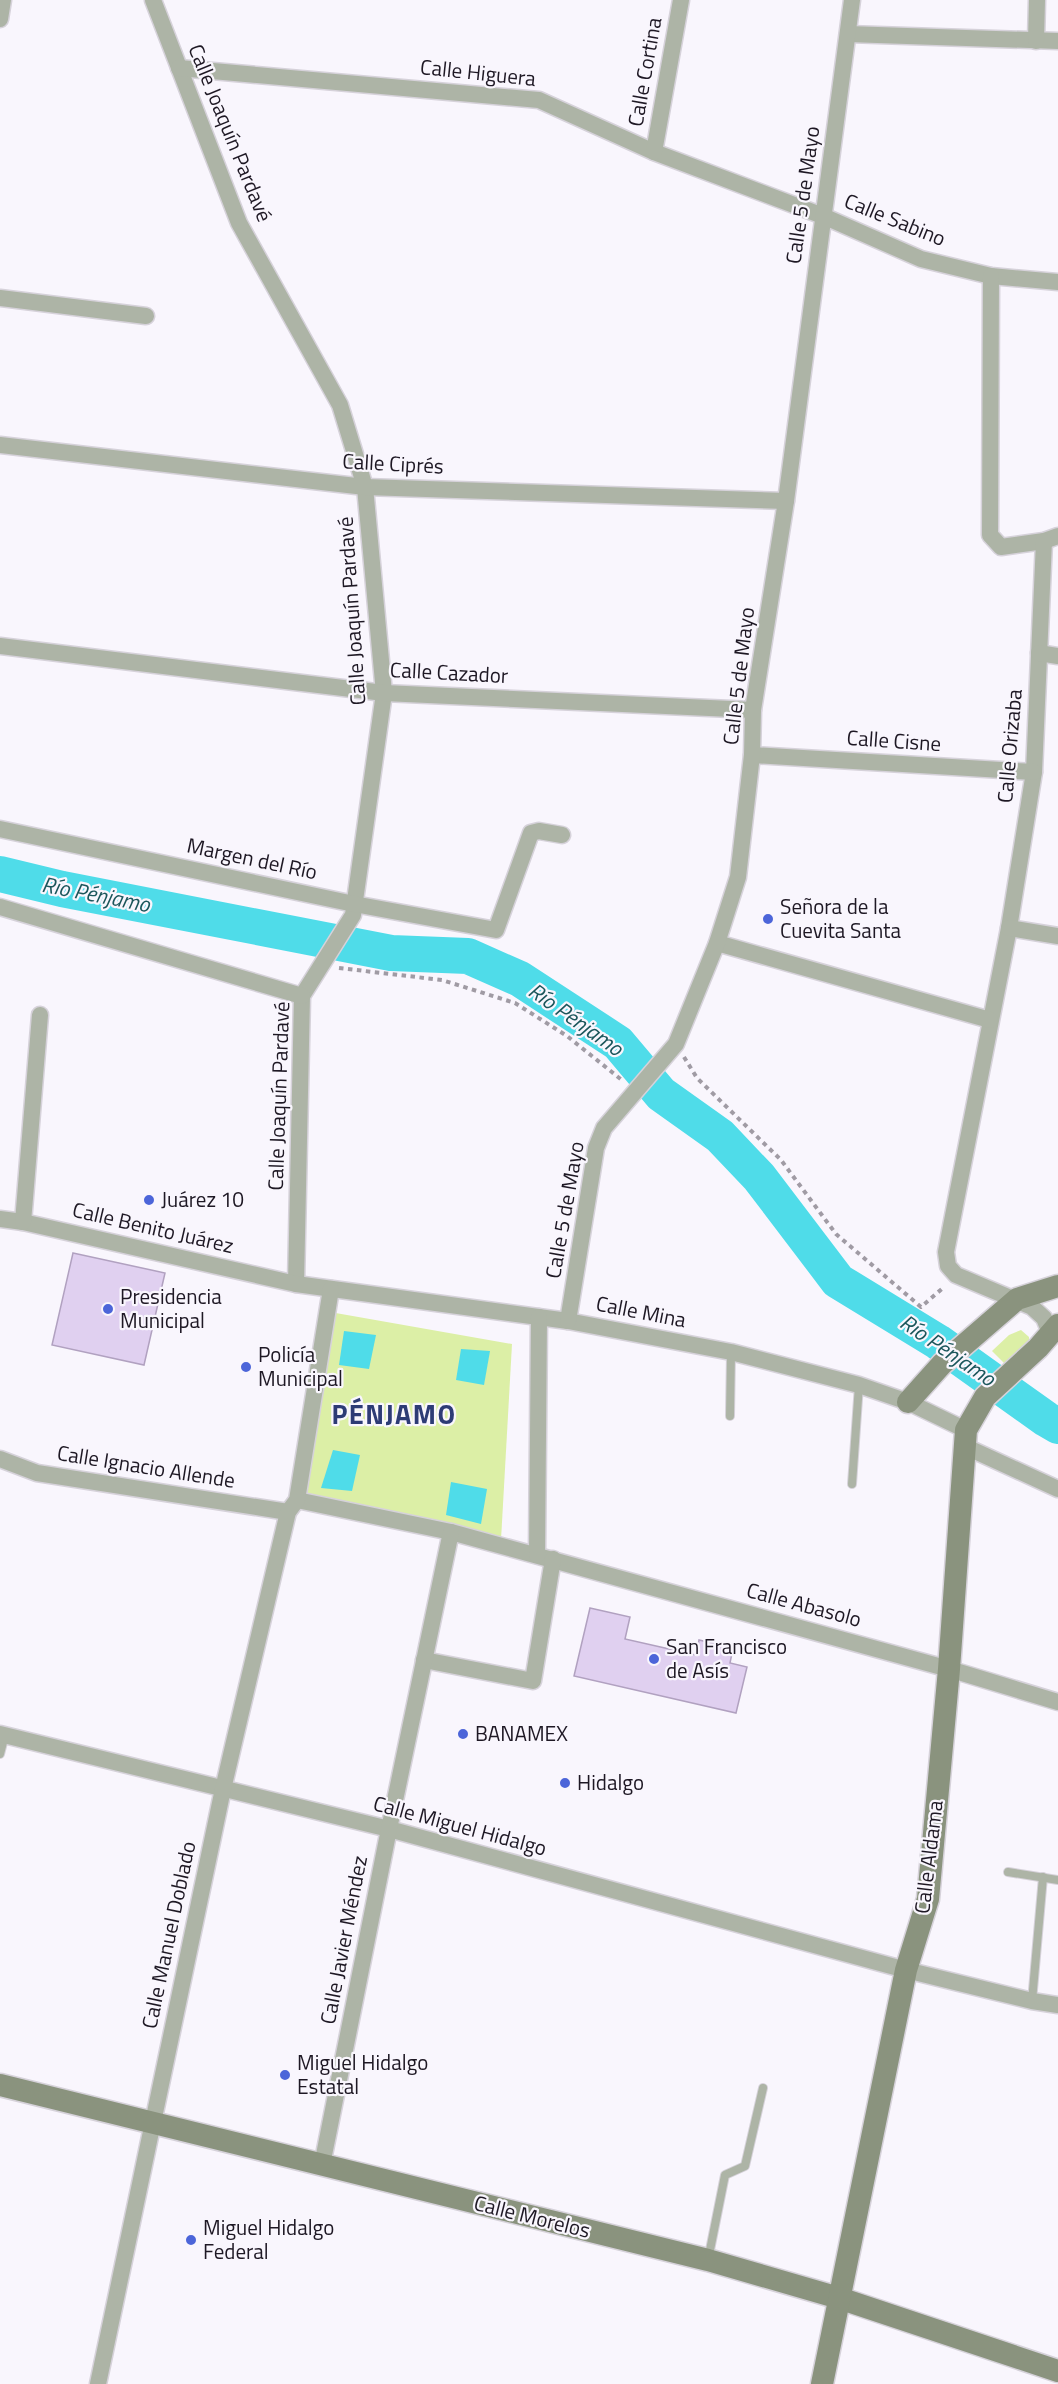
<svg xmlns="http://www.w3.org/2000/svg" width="1058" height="2384" viewBox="0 0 1058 2384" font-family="'Titillium Web',sans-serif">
	<rect width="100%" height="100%" fill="#f9f6fd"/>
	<!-- green -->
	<g fill="#dcefa6">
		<polygon points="330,1312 512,1344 501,1540 304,1500"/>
		<polygon points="1021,1330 1029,1337 1029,1349 1009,1368 992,1351 1009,1335"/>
	</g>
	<!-- water -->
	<g fill="#4fdce9">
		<polygon points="344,1331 376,1335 369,1369 339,1365"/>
		<polygon points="461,1349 490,1351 484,1385 456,1380"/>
		<polygon points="333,1450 360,1455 352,1491 321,1488"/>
		<polygon points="451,1482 487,1489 481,1524 446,1515"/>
	</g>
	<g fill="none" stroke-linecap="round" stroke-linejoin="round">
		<!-- river -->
		<polyline stroke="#4fdce9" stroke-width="36" points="0,874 62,889 391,953 468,956 520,979 618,1043 661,1094 720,1136 759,1177 838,1281 938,1342 1046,1419 1058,1426"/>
	</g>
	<!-- building -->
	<g fill="#e0d0f0" stroke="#b1a1c0" stroke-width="1.5">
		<polygon points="73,1253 165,1273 144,1365 52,1345"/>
		<polygon points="590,1608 630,1617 625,1639 696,1655 699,1640 733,1648 730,1663 747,1667 736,1713 574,1676"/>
	</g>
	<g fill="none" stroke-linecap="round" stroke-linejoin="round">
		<!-- lane casing -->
		<g stroke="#d6d2da" stroke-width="10">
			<g id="lane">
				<polyline points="730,1416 731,1352"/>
				<polyline points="852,1484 859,1385"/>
				<polyline points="0,1754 5,1735"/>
				<polyline points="1008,1872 1058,1880"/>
				<polyline points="1032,2001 1043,1877"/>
				<polyline points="708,2260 725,2175 745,2166 763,2088"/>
			</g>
		</g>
		<!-- street casing -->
		<g stroke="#d6d2da" stroke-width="19">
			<g id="street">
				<polyline points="153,0 239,223 340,405 365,487 384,693 353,915 302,996 296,1284"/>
				<polyline points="0,19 3,0"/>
				<polyline points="848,34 1058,41"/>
				<polyline points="1036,41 1037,0"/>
				<polyline points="179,68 539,100 654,152 823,216 921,259 991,276 1058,282"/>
				<polyline points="654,152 681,0"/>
				<polyline points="991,276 990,535 1001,547 1044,541 1058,536"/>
				<polyline points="0,298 146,316"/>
				<polyline points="0,445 365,487 786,501"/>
				<polyline points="1044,541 1034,772 1009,928 946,1252 948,1266 956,1275 1032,1307 1044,1318 1050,1333"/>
				<polyline points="0,646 384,693 753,710"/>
				<polyline points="1039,653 1058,656"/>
				<polyline points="752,755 1034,772"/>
				<polyline points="0,829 354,904 496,930 531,833 539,831 562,835"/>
				<polyline points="0,907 302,996"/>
				<polyline points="1009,928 1058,936"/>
				<polyline points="717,943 990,1020"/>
				<polyline points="0,1219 23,1222 296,1284 568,1321 731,1352 859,1385 908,1402 966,1430"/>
				<polyline points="23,1222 40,1015"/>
				<polyline points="568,1321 596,1148 604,1128 676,1044 717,943 738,877 752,755 753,710 786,501 852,0"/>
				<polyline points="964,1446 1058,1489"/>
				<polyline points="0,1459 37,1473 288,1512"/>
				<polyline points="297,1500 451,1532 949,1669 1058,1702"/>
				<polyline points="537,1555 539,1317"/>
				<polyline points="424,1660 533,1681 553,1559"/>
				<polyline points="0,1734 389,1829 906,1970 1032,2001 1058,2005"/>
				<polyline points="322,2165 389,1829 451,1532"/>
				<polyline points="98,2384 223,1789 288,1512 297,1500 331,1289"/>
			</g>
		</g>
		<!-- secondary casing -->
		<g stroke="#d6d2da" stroke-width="25">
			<g id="secondary">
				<polyline points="908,1402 942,1364 1017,1299 1058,1286"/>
				<polyline points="0,2085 708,2260 839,2298 1058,2371"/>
				<polyline points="822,2384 906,1970 928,1899 949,1669 966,1430 985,1397 1038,1348 1058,1325"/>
			</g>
		</g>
		<!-- path -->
		<g stroke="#a09ba4" stroke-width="4" stroke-dasharray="4.5 4.5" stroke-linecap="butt">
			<polyline points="339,968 442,980 515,1003 567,1036 623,1081"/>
			<polyline points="684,1057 697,1078 781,1160 836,1234 921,1307 944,1287"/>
		</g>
		<!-- lane -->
		<use href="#lane" stroke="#adb4a6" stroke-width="8"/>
		<!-- street -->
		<use href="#street" stroke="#adb4a6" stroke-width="16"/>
		<!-- secondary -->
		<use href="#secondary" stroke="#8a937e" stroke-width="22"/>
	</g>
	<!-- markers -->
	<g fill="#4c65d9" stroke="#f9f6fd" stroke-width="2">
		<circle cx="768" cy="919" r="6"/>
		<circle cx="149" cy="1200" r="6"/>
		<circle cx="108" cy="1309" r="6"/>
		<circle cx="246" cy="1367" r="6"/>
		<circle cx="654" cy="1659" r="6"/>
		<circle cx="463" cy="1734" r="6"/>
		<circle cx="565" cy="1783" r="6"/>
		<circle cx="285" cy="2075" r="6"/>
		<circle cx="191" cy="2240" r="6"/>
	</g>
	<g text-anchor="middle" stroke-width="4.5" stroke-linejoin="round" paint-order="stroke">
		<!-- street labels -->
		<g font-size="21" fill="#1e1824" stroke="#f9f6fd">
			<text transform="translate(645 72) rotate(-80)" y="7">Calle Cortina</text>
			<text transform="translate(478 73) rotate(6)" y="7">Calle Higuera</text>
			<text transform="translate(230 133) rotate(68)" y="7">Calle Joaquín Pardavé</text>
			<text transform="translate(803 195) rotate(-82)" y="7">Calle 5 de Mayo</text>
			<text transform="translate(895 220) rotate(22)" y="7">Calle Sabino</text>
			<text transform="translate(393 464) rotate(3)" y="7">Calle Ciprés</text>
			<text transform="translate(352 611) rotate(-94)" y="7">Calle Joaquín Pardavé</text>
			<text transform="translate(449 673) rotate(3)" y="7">Calle Cazador</text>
			<text transform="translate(739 676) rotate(-83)" y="7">Calle 5 de Mayo</text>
			<text transform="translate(894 741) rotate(4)" y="7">Calle Cisne</text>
			<text transform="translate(1010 746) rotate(-85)" y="7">Calle Orizaba</text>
			<text transform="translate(252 859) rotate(12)" y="7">Margen del Río</text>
			<text transform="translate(279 1096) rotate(-88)" y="7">Calle Joaquín Pardavé</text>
			<text transform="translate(565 1210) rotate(-80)" y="7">Calle 5 de Mayo</text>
			<text transform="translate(153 1228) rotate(13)" y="7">Calle Benito Juárez</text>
			<text transform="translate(641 1312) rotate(11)" y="7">Calle Mina</text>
			<text transform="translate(146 1467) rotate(9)" y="7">Calle Ignacio Allende</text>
			<text transform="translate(804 1605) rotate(15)" y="7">Calle Abasolo</text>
			<text transform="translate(460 1826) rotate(15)" y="7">Calle Miguel Hidalgo</text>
			<text transform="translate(929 1857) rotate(-83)" y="7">Calle Aldama</text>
			<text transform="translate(169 1935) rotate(-78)" y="7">Calle Manuel Doblado</text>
			<text transform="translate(344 1940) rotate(-79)" y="7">Calle Javier Méndez</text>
			<text transform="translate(532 2217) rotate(14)" y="7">Calle Morelos</text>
		</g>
		<!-- poi labels -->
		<g font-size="21" fill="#1e1824" stroke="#f9f6fd" text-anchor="start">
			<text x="780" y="914">Señora de la<tspan x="780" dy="24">Cuevita Santa</tspan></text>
			<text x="161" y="1207">Juárez 10</text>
			<text x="120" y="1304">Presidencia<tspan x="120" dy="24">Municipal</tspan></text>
			<text x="258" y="1362">Policía<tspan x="258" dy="24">Municipal</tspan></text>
			<text x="666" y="1654">San Francisco<tspan x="666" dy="24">de Asís</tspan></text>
			<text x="475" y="1741">BANAMEX</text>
			<text x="577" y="1790">Hidalgo</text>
			<text x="297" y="2070">Miguel Hidalgo<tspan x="297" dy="24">Estatal</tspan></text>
			<text x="203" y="2235">Miguel Hidalgo<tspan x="203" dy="24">Federal</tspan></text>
		</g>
		<!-- water labels -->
		<g font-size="22" font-style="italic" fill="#1b565b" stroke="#f9f6fd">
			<text transform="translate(96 894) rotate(11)" y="8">Río Pénjamo</text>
			<text transform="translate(576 1019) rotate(35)" y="8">Río Pénjamo</text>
			<text transform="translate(948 1350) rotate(34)" y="8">Río Pénjamo</text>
		</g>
		<!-- district labels -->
		<g font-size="27" font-weight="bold" letter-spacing="1.5" fill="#2d3b75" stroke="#f9f6fd">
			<text x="394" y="1424">PÉNJAMO</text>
		</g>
	</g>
</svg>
